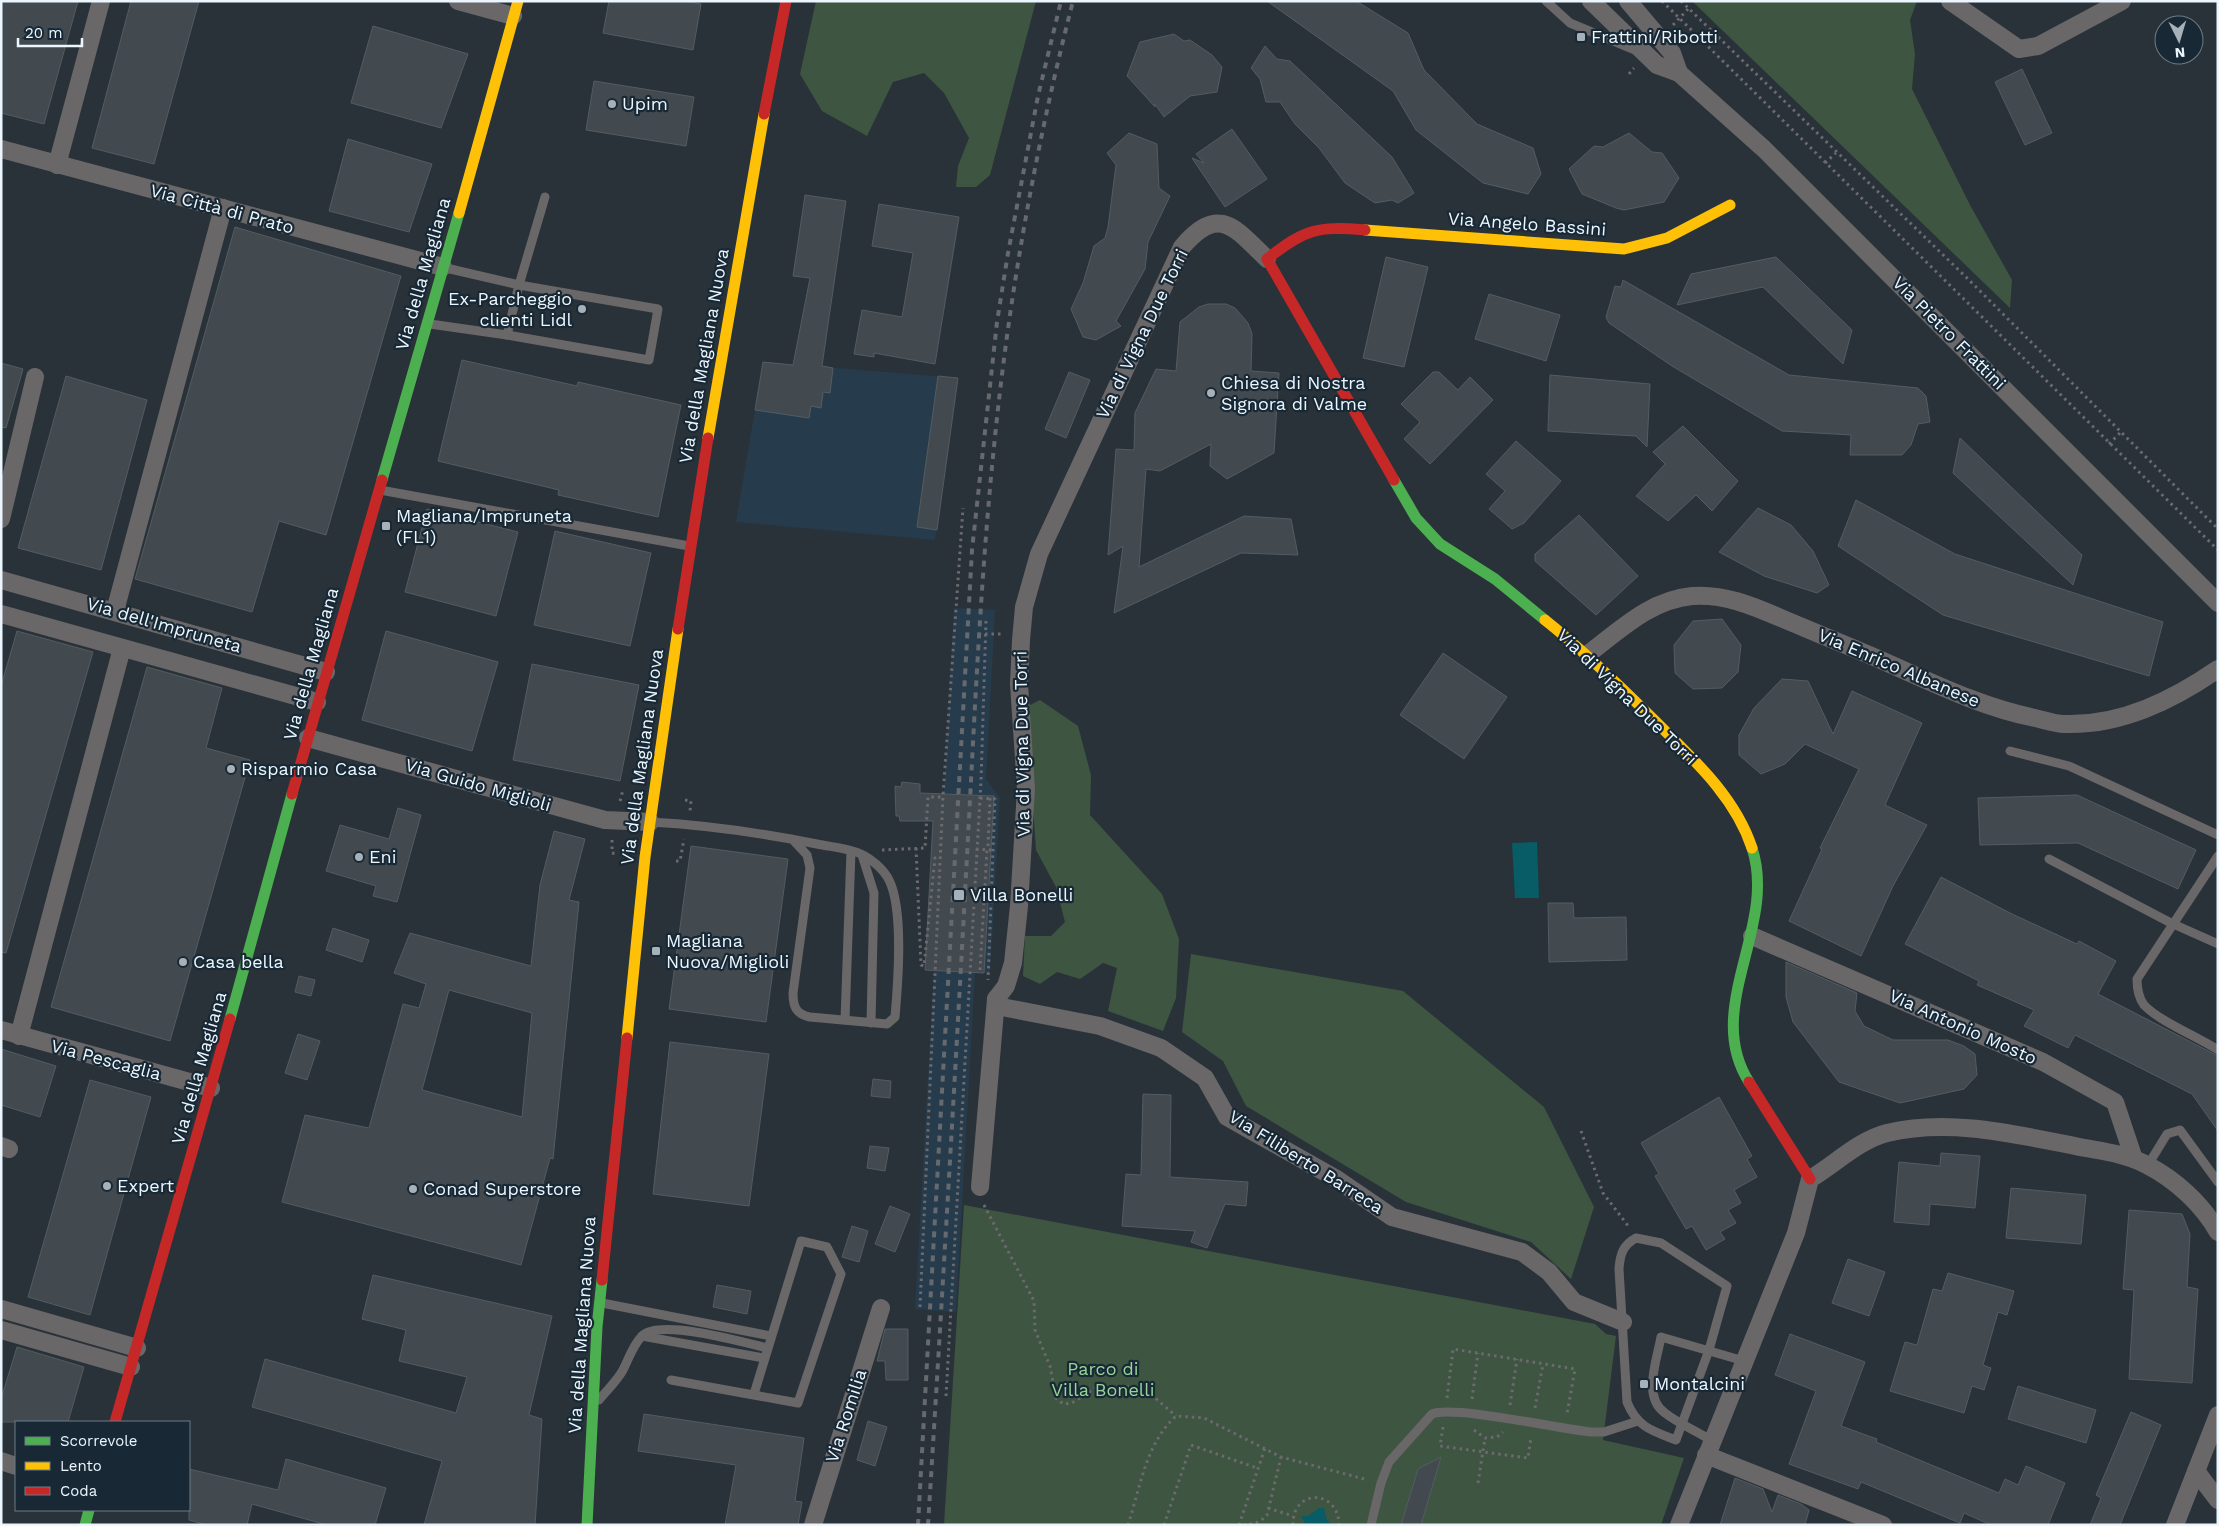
<svg xmlns="http://www.w3.org/2000/svg" width="2219" height="1526" viewBox="0 0 2219 1526" font-family="'Work Sans',sans-serif">
	<rect width="100%" height="100%" fill="#293239"/>
	<!-- built -->
	<g fill="#263c4c">
		<polygon points="763,362 958,378 935,540 736,522"/>
		<polygon points="954,608 995,610 986,779 1000,798 990,973 975,973 956,1312 915,1309 934,971 925,970 935,793 944,793"/>
	</g>
	<!-- green -->
	<g fill="#3e5541">
		<polygon points="816,1 1036,1 990,175 976,187 956,187 958,166 969,138 944,93 924,73 893,82 867,136 822,111 800,74"/>
		<polygon points="1692,1 1917,1 1910,20 1915,54 1912,89 1970,205 2012,280 2010,308"/>
		<polygon points="1040,700 1078,726 1091,775 1090,815 1162,894 1179,939 1176,998 1163,1031 1108,1011 1117,968 1103,963 1080,979 1057,972 1040,984 1023,976 1025,936 1051,936 1065,922 1056,887 1036,850 1026,707"/>
		<polygon points="1191,954 1403,991 1544,1107 1594,1207 1571,1279 1531,1242 1406,1202 1246,1106 1223,1061 1182,1032"/>
		<polygon points="964,1205 1595,1324 1606,1334 1616,1336 1603,1440 1684,1458 1661,1525 944,1525"/>
	</g>
	<!-- water -->
	<g fill="#075c66">
		<polygon points="1537,842 1539,898 1515,898 1512,843"/>
		<polygon points="1319,1508 1324,1508 1326,1518 1331,1525 1306,1525 1301,1516 1308,1516"/>
	</g>
	<!-- building -->
	<g fill="#424a50" stroke="#545c62" fill-rule="evenodd">
		<polygon points="1,1 78,1 44,124 1,113"/>
		<polygon points="131,1 199,1 154,164 92,148"/>
		<polygon points="609,1 684,1 701,4 693,50 603,33"/>
		<polygon points="1267,1 1356,1 1408,33 1424,70 1477,124 1533,148 1541,174 1528,194 1483,183 1416,130 1393,91"/>
		<polygon points="373,26 468,54 441,128 351,103"/>
		<polygon points="1174,34 1184,41 1190,40 1212,55 1222,67 1217,92 1190,96 1164,117 1155,104 1155,107 1127,76 1140,42"/>
		<polygon points="1265,46 1277,59 1290,61 1392,157 1414,193 1398,203 1392,200 1375,203 1345,183 1319,148 1295,124 1280,102 1266,102 1260,79 1251,68"/>
		<polygon points="2022,69 2052,133 2025,145 1995,82"/>
		<polygon points="594,81 694,97 686,146 586,130"/>
		<polygon points="1232,129 1267,179 1225,207 1192,158 1204,163 1196,154"/>
		<polygon points="1129,133 1157,144 1159,188 1170,196 1148,242 1145,269 1116,321 1121,326 1096,340 1083,337 1071,309 1083,283 1094,246 1105,238 1108,227 1116,165 1107,153"/>
		<polygon points="1629,133 1652,152 1662,153 1679,178 1664,202 1624,210 1616,208 1582,194 1569,169 1594,146 1603,147"/>
		<polygon points="348,139 432,164 409,232 329,211"/>
		<polygon points="805,195 846,201 822,366 833,368 830,393 823,392 821,408 811,406 809,418 755,410 763,362 793,365 810,278 793,276"/>
		<polygon points="879,204 959,217 935,364 874,353 874,357 854,354 862,310 902,317 913,253 872,246"/>
		<polygon points="235,227 401,276 326,535 279,521 252,612 135,579"/>
		<polygon points="1386,257 1428,267 1404,367 1363,358"/>
		<polygon points="1776,257 1852,330 1843,364 1763,287 1677,305 1691,274"/>
		<polygon points="1623,280 1789,375 1918,388 1926,396 1930,422 1918,424 1911,445 1902,455 1850,455 1851,435 1782,431 1672,366 1609,323 1606,317 1615,286 1621,287"/>
		<polygon points="1489,294 1560,315 1546,361 1475,339"/>
		<polygon points="1208,304 1226,304 1235,308 1248,323 1252,334 1251,371 1279,373 1274,453 1227,479 1210,466 1211,444 1160,471 1146,469 1139,567 1244,516 1291,519 1298,555 1241,553 1114,613 1123,546 1108,555 1116,449 1134,450 1135,413 1156,369 1176,371 1180,322 1199,307"/>
		<polygon points="462,360 577,386 578,382 681,405 658,517 558,495 559,490 438,461"/>
		<polygon points="1,363 23,369 6,428 1,427"/>
		<polygon points="1069,372 1090,380 1066,438 1045,429"/>
		<polygon points="1433,372 1439,372 1458,390 1470,377 1493,400 1430,464 1404,439 1420,422 1401,404"/>
		<polygon points="1550,375 1650,384 1647,447 1636,436 1548,431"/>
		<polygon points="66,376 147,400 101,570 18,548"/>
		<polygon points="938,376 958,378 937,530 917,527"/>
		<polygon points="1683,426 1738,481 1712,511 1696,495 1668,521 1636,496 1665,464 1653,452"/>
		<polygon points="1960,438 2082,555 2073,585 1953,473"/>
		<polygon points="1516,441 1561,481 1524,523 1512,529 1489,509 1505,491 1486,474"/>
		<polygon points="1856,500 1955,554 2163,622 2149,676 1943,615 1838,546"/>
		<polygon points="1758,508 1791,525 1813,551 1829,585 1817,593 1764,576 1719,552"/>
		<polygon points="427,509 518,532 496,616 405,592"/>
		<polygon points="1579,515 1638,576 1596,615 1535,561 1535,554"/>
		<polygon points="555,531 651,553 630,646 534,625"/>
		<polygon points="1722,619 1741,645 1738,672 1722,688 1693,689 1675,673 1674,645 1693,621"/>
		<polygon points="17,631 93,652 6,953 1,952 1,686"/>
		<polygon points="386,631 498,662 472,751 362,720"/>
		<polygon points="1443,653 1507,697 1464,759 1400,715"/>
		<polygon points="532,664 639,685 620,781 513,760"/>
		<polygon points="147,667 222,688 206,748 250,760 170,1041 51,1007"/>
		<polygon points="1782,679 1808,681 1833,734 1852,691 1922,723 1885,805 1927,825 1893,886 1861,956 1789,921 1822,849 1820,848 1859,769 1805,744 1785,764 1761,774 1739,755 1739,735 1754,708"/>
		<polygon points="902,782 920,784 920,793 994,796 984,973 925,970 933,821 900,821 899,816 896,816 895,786 901,787"/>
		<polygon points="2077,795 2196,850 2178,889 2078,843 1980,845 1978,798"/>
		<polygon points="398,808 421,815 397,902 373,896 376,886 326,871 340,825 389,839"/>
		<path d="M554,831L585,839L569,900L579,902L553,1159L550,1158L521,1265L282,1202L305,1115L369,1128L403,1004L419,1008L426,984L394,973L410,933L531,966L540,885ZM449,990L532,1013L522,1117L422,1090Z"/>
		<polygon points="691,846 788,859 766,1022 669,1009"/>
		<polygon points="1941,877 2012,914 2077,944 2079,941 2116,961 2098,994 2218,1056 2218,1131 2192,1094 2075,1035 2068,1048 2024,1026 2034,1010 1977,985 1979,981 1905,944"/>
		<polygon points="1548,903 1573,903 1574,918 1626,917 1627,960 1549,962"/>
		<polygon points="333,928 369,940 362,962 326,950"/>
		<polygon points="1786,962 1857,993 1855,1011 1864,1026 1893,1040 1948,1040 1964,1046 1975,1054 1977,1075 1964,1089 1900,1103 1839,1082 1793,1022 1786,997"/>
		<polygon points="299,976 315,980 311,996 295,992"/>
		<polygon points="298,1034 320,1041 307,1080 285,1073"/>
		<polygon points="670,1042 769,1054 749,1206 653,1194"/>
		<polygon points="1,1049 56,1066 40,1117 1,1105"/>
		<polygon points="873,1079 891,1081 890,1098 871,1096"/>
		<polygon points="90,1080 151,1097 90,1315 28,1297"/>
		<polygon points="1143,1094 1171,1095 1170,1177 1248,1182 1246,1206 1225,1204 1207,1248 1191,1242 1195,1231 1122,1226 1126,1174 1141,1175"/>
		<polygon points="1719,1097 1752,1156 1747,1159 1757,1177 1734,1190 1741,1203 1728,1210 1736,1223 1720,1232 1725,1239 1706,1250 1692,1226 1686,1229 1655,1176 1659,1174 1641,1143"/>
		<polygon points="870,1146 889,1148 885,1171 867,1168"/>
		<polygon points="1941,1153 1980,1156 1975,1208 1930,1204 1929,1225 1894,1222 1899,1162 1940,1166"/>
		<polygon points="2011,1188 2086,1195 2081,1244 2006,1238"/>
		<polygon points="890,1206 910,1214 895,1252 875,1244"/>
		<polygon points="2129,1210 2182,1214 2190,1234 2187,1287 2198,1289 2192,1383 2129,1379 2134,1290 2123,1289"/>
		<polygon points="852,1226 868,1231 859,1262 842,1257"/>
		<polygon points="1848,1259 1885,1272 1869,1316 1832,1303"/>
		<polygon points="1948,1273 2014,1291 2007,1315 1998,1312 1983,1365 1991,1368 1984,1390 1972,1386 1964,1413 1890,1391 1905,1342 1917,1345 1933,1289 1942,1291"/>
		<polygon points="373,1275 552,1316 529,1415 542,1419 535,1525 424,1525 442,1461 252,1407 265,1359 456,1413 467,1377 399,1361 406,1330 362,1319"/>
		<polygon points="717,1285 751,1291 747,1314 713,1307"/>
		<polygon points="885,1329 908,1329 908,1380 886,1380 885,1361 877,1361"/>
		<polygon points="1790,1334 1865,1362 1841,1426 1877,1439 1876,1442 1999,1493 2005,1479 2018,1485 2026,1466 2065,1483 2048,1525 1991,1525 1964,1513 1960,1523 1861,1482 1858,1489 1789,1464 1816,1391 1775,1375"/>
		<polygon points="17,1347 84,1367 68,1422 1,1422 1,1399"/>
		<polygon points="2018,1386 2096,1410 2086,1443 2008,1419"/>
		<polygon points="2131,1412 2161,1425 2120,1525 2090,1525 2101,1498 2096,1495"/>
		<polygon points="644,1414 804,1438 795,1501 802,1502 798,1525 725,1525 736,1465 638,1451"/>
		<polygon points="868,1421 887,1427 875,1466 857,1460"/>
		<polygon points="1441,1457 1421,1525 1401,1525 1418,1469"/>
		<polygon points="286,1459 386,1488 375,1525 327,1525 252,1504 247,1525 207,1525 189,1520 189,1469 278,1490"/>
		<polygon points="1735,1478 1763,1489 1772,1512 1778,1495 1801,1504 1809,1510 1805,1525 1720,1525"/>
	</g>
	<g fill="none" stroke-linecap="round" stroke-linejoin="round">
		<!-- path -->
		<g stroke="#6c6a6e" stroke-width="3" stroke-dasharray="2.5 4" stroke-linecap="butt">
			<polyline points="1662,1 2218,550"/>
			<polyline points="1681,1 1968,279 2218,529"/>
			<polyline points="1673,25 1688,9"/>
			<polyline points="1629,74 1634,68"/>
			<polyline points="1825,163 1836,153"/>
			<polyline points="2109,444 2121,432"/>
			<polyline points="985,634 1002,634"/>
			<polyline points="980,798 995,799 988,980"/>
			<polyline points="685,800 691,801 690,811"/>
			<polyline points="620,801 623,790"/>
			<polyline points="612,840 612,853 618,854"/>
			<polyline points="988,846 990,798"/>
			<polyline points="916,848 921,965 924,966 935,858 940,858"/>
			<polyline points="976,849 993,850"/>
			<polyline points="882,850 925,848 928,797 943,797"/>
			<polyline points="676,861 680,861 684,839"/>
			<polyline points="980,970 987,850"/>
			<polyline points="1581,1131 1603,1193 1629,1227"/>
			<path d="M984,1205L1034,1301L1035,1330L1050,1366L1056,1398L1063,1404L1072,1403L1095,1388C1106,1390 1112,1388 1122,1387C1145,1384 1160,1403 1176,1416"/>
			<polyline points="920,1307 943,796 963,508"/>
			<polyline points="946,1396 981,781 986,620"/>
			<polyline points="1447,1398 1453,1349 1575,1369 1567,1414"/>
			<polyline points="1472,1399 1478,1353"/>
			<polyline points="1510,1405 1517,1359"/>
			<polyline points="1535,1408 1543,1364"/>
			<polyline points="1443,1427 1440,1446 1528,1458 1531,1437"/>
			<polyline points="1474,1430 1485,1438 1497,1437 1503,1432"/>
			<polyline points="1478,1483 1485,1438"/>
			<polyline points="1268,1508 1293,1516"/>
			<path d="M1128,1525C1140,1488 1146,1443 1176,1416L1204,1418L1281,1457L1368,1480"/>
			<polyline points="1164,1525 1191,1445 1257,1468"/>
			<polyline points="1239,1525 1265,1448"/>
			<path d="M1243,1525C1253,1524 1260,1523 1267,1515L1281,1457"/>
			<path d="M1293,1525C1292,1489 1338,1488 1339,1525"/>
		</g>
		<!-- lane -->
		<g stroke="#6a6769" stroke-width="9">
			<polyline points="1546,1 1570,23 1635,50"/>
			<polyline points="430,324 507,335 649,360 658,309 519,285 446,268"/>
			<polyline points="507,335 519,285 545,197"/>
			<polyline points="380,490 689,546"/>
			<polyline points="2010,751 2069,766 2218,835"/>
			<path d="M650,822C706,825 762,833 817,844C831,847 848,848 861,854C872,859 884,870 889,880C904,910 898,983 895,1017L887,1024L810,1017C796,1014 793,1007 793,993L810,868L807,855L792,839"/>
			<polyline points="862,855 874,893 871,1023"/>
			<path d="M2218,856L2137,979C2137,988 2138,997 2144,1005C2159,1021 2198,1037 2218,1050"/>
			<polyline points="2049,859 2171,923 2218,944"/>
			<polyline points="845,1020 851,851"/>
			<polyline points="2148,1165 2167,1134 2180,1130 2218,1182"/>
			<path d="M1636,1238L1661,1243L1727,1286L1709,1350L1676,1440C1652,1431 1637,1427 1627,1402L1619,1269C1620,1254 1623,1245 1636,1238Z"/>
			<polyline points="602,1303 771,1336"/>
			<polyline points="642,1336 764,1358"/>
			<polyline points="671,1380 798,1403 841,1274 827,1247 801,1241 754,1394"/>
			<path d="M599,1400C607,1390 617,1381 623,1370C629,1358 633,1345 642,1336C659,1318 743,1342 767,1348"/>
			<path d="M1712,1441C1697,1431 1679,1424 1665,1413C1642,1397 1657,1360 1661,1337L1744,1361"/>
			<path d="M1371,1525L1381,1483L1389,1462L1432,1414C1452,1405 1561,1429 1591,1432H1604L1638,1421"/>
		</g>
		<!-- street -->
		<g stroke="#6a6769" stroke-width="18">
			<polyline points="458,1 513,16"/>
			<polyline points="1591,1 1657,65 1679,73 1764,149 2218,603"/>
			<polyline points="1628,1 1672,53 1679,73"/>
			<polyline points="1950,1 2019,49 2038,46 2122,1"/>
			<polyline points="1,149 443,267"/>
			<polyline points="57,165 101,1"/>
			<polyline points="1,519 35,377"/>
			<polyline points="1,580 326,672"/>
			<polyline points="115,611 223,208"/>
			<polyline points="1,614 317,702"/>
			<path d="M1588,654C1620,630 1650,600 1692,596C1731,593 1765,612 1800,626C1828,638 1856,649 1883,661C1933,683 1981,707 2035,718C2044,720 2055,724 2064,724C2121,726 2173,700 2218,669"/>
			<polyline points="308,738 605,820 650,822"/>
			<polyline points="1752,936 2043,1062 2115,1102 2134,1159"/>
			<polyline points="996,999 1002,1007 1100,1026 1161,1048 1205,1078 1227,1117 1335,1178 1392,1217 1522,1252 1549,1272 1574,1302 1623,1322"/>
			<polyline points="1,1030 211,1088"/>
			<polyline points="19,1036 122,648"/>
			<polyline points="1,1146 9,1149"/>
			<path d="M980,1187L996,999L1006,986L1013,963L1019,906L1026,789L1019,684L1021,640L1024,607L1039,554L1182,247C1219,204 1234,227 1267,259"/>
			<polyline points="1,1309 137,1348"/>
			<polyline points="1,1330 131,1367"/>
			<polyline points="1706,1455 1883,1525"/>
			<polyline points="1,1461 16,1466"/>
			<polyline points="2196,1471 2218,1500"/>
			<polyline points="813,1525 881,1308"/>
			<path d="M1679,1525L1796,1233L1810,1179C1834,1165 1859,1140 1887,1133C1949,1118 2014,1134 2075,1146C2099,1151 2125,1153 2147,1165C2176,1180 2202,1204 2218,1232"/>
			<polyline points="2175,1525 2218,1415"/>
		</g>
		<!-- fast -->
		<g stroke="#4caf50" stroke-width="11">
			<polyline points="382,480 459,213"/>
			<polyline points="1394,480 1416,518 1440,544 1495,579 1545,620"/>
			<polyline points="230,1019 292,794"/>
			<path d="M1749,1082C1702,1008 1778,927 1752,848"/>
			<polyline points="85,1525 89,1510"/>
			<polyline points="587,1525 597,1327 602,1280"/>
		</g>
		<!-- slow -->
		<g stroke="#ffc107" stroke-width="11">
			<polyline points="459,213 518,1"/>
			<polyline points="1365,230 1624,249 1667,238 1730,205"/>
			<polyline points="708,438 764,114"/>
			<path d="M1545,620C1584,651 1619,685 1654,720C1692,758 1735,796 1752,848"/>
			<polyline points="627,1038 645,857 678,629"/>
		</g>
		<!-- jam -->
		<g stroke="#c62828" stroke-width="11">
			<polyline points="764,114 786,1"/>
			<path d="M1365,230C1317,226 1305,229 1267,259L1394,480"/>
			<polyline points="678,629 708,438"/>
			<polyline points="292,794 382,480"/>
			<polyline points="1749,1082 1810,1179"/>
			<polyline points="602,1280 627,1038"/>
			<polyline points="115,1422 230,1019"/>
		</g>
		<!-- rail -->
		<g stroke="#66696e" stroke-width="4" stroke-dasharray="6 6" stroke-linecap="butt">
			<polyline points="918,1525 972,550 997,322 1008,253 1038,96 1061,1"/>
			<path d="M928,1525C942,1302 955,1079 967,856C975,710 981,563 997,418C1012,278 1038,137 1073,1"/>
		</g>
	</g>
	<!-- markers -->
	<g fill="#a7b1ba" stroke="#182935" stroke-width="2">
		<rect x="1576" y="32" width="10" height="10" rx="2.5"/>
		<circle cx="612" cy="104" r="5"/>
		<circle cx="582" cy="309" r="5"/>
		<circle cx="1211" cy="393" r="5"/>
		<rect x="381" y="521" width="10" height="10" rx="2.5"/>
		<circle cx="231" cy="769" r="5"/>
		<circle cx="359" cy="857" r="5"/>
		<rect x="953" y="889" width="12" height="12" rx="2.5"/>
		<rect x="651" y="946" width="10" height="10" rx="2.5"/>
		<circle cx="183" cy="962" r="5"/>
		<circle cx="107" cy="1186" r="5"/>
		<circle cx="413" cy="1189" r="5"/>
		<rect x="1639" y="1379" width="10" height="10" rx="2.5"/>
	</g>
	<g text-anchor="middle" stroke-width="4.5" stroke-linejoin="round" paint-order="stroke">
		<!-- poi labels -->
		<g font-size="18" fill="#ebf6ff" stroke="#182935" text-anchor="start">
			<text x="1591" y="43">Frattini/Ribotti</text>
			<text x="622" y="110">Upim</text>
			<text x="572" y="305" text-anchor="end">Ex-Parcheggio<tspan x="572" dy="21">clienti Lidl</tspan></text>
			<text x="1221" y="389">Chiesa di Nostra<tspan x="1221" dy="21">Signora di Valme</tspan></text>
			<text x="396" y="522">Magliana/Impruneta<tspan x="396" dy="21">(FL1)</tspan></text>
			<text x="241" y="775">Risparmio Casa</text>
			<text x="369" y="863">Eni</text>
			<text x="970" y="901">Villa Bonelli</text>
			<text x="666" y="947">Magliana<tspan x="666" dy="21">Nuova/Miglioli</tspan></text>
			<text x="193" y="968">Casa bella</text>
			<text x="117" y="1192">Expert</text>
			<text x="423" y="1195">Conad Superstore</text>
			<text x="1654" y="1390">Montalcini</text>
		</g>
		<!-- street labels -->
		<g font-size="18" fill="#ebf6ff" stroke="#182935">
			<text transform="translate(222 209) rotate(15)" y="6">Via Città di Prato</text>
			<text transform="translate(1527 224) rotate(4)" y="6">Via Angelo Bassini</text>
			<text transform="translate(423 274) rotate(-74)" y="6">Via della Magliana</text>
			<text transform="translate(1949 333) rotate(45)" y="6">Via Pietro Frattini</text>
			<text transform="translate(1142 334) rotate(-64)" y="6">Via di Vigna Due Torri</text>
			<text transform="translate(704 356) rotate(-80)" y="6">Via della Magliana Nuova</text>
			<text transform="translate(164 625) rotate(16)" y="6">Via dell'Impruneta</text>
			<text transform="translate(311 664) rotate(-74)" y="6">Via della Magliana</text>
			<text transform="translate(1899 668) rotate(23)" y="6">Via Enrico Albanese</text>
			<text transform="translate(1627 697) rotate(44)" y="6">Via di Vigna Due Torri</text>
			<text transform="translate(1022 744) rotate(-91)" y="6">Via di Vigna Due Torri</text>
			<text transform="translate(642 757) rotate(-82)" y="6">Via della Magliana Nuova</text>
			<text transform="translate(478 785) rotate(16)" y="6">Via Guido Miglioli</text>
			<text transform="translate(1963 1027) rotate(24)" y="6">Via Antonio Mosto</text>
			<text transform="translate(106 1060) rotate(15)" y="6">Via Pescaglia</text>
			<text transform="translate(199 1068) rotate(-74)" y="6">Via della Magliana</text>
			<text transform="translate(1306 1162) rotate(32)" y="6">Via Filiberto Barreca</text>
			<text transform="translate(582 1325) rotate(-86)" y="6">Via della Magliana Nuova</text>
			<text transform="translate(846 1416) rotate(-72)" y="6">Via Romilia</text>
		</g>
		<!-- park labels -->
		<g font-size="18" fill="#97d599" stroke="#182935">
			<text x="1103" y="1375">Parco di<tspan x="1103" dy="21">Villa Bonelli</tspan></text>
		</g>
	</g>
	<!-- border -->
	<rect width="2219" height="1526" fill="none" stroke="#ebf6ff" stroke-width="5"/>
	<!-- legend -->
	<rect x="15" y="1421" width="175" height="90" fill="#182935" stroke="#6c7b86"/>
	<rect x="25" y="1437" width="25" height="8" fill="#4caf50" stroke="#6c7b86"/>
	<text x="60" y="1446" font-size="15" fill="#ebf6ff">Scorrevole</text>
	<rect x="25" y="1462" width="25" height="8" fill="#ffc107" stroke="#6c7b86"/>
	<text x="60" y="1471" font-size="15" fill="#ebf6ff">Lento</text>
	<rect x="25" y="1487" width="25" height="8" fill="#c62828" stroke="#6c7b86"/>
	<text x="60" y="1496" font-size="15" fill="#ebf6ff">Coda</text>
	<!-- north arrow -->
	<g transform="translate(2179 40) rotate(175)"><circle r="24" fill="#182935" stroke="#6c7b86"/>
	<path d="M0-4L9 19L0 12L-9 19Z" fill="#a7b1ba"/>
	<text y="-8" font-size="14" font-weight="bold" text-anchor="middle" fill="#ebf6ff">N</text>
	</g>
	<!-- scale -->
	<path d="M18 38v8h64v-8" fill="none" stroke="#ebf6ff" stroke-width="2.5"/>
	<text x="25" y="38" font-size="15" fill="#ebf6ff" stroke="#182935" stroke-width="4" paint-order="stroke">20 m</text>
</svg>
